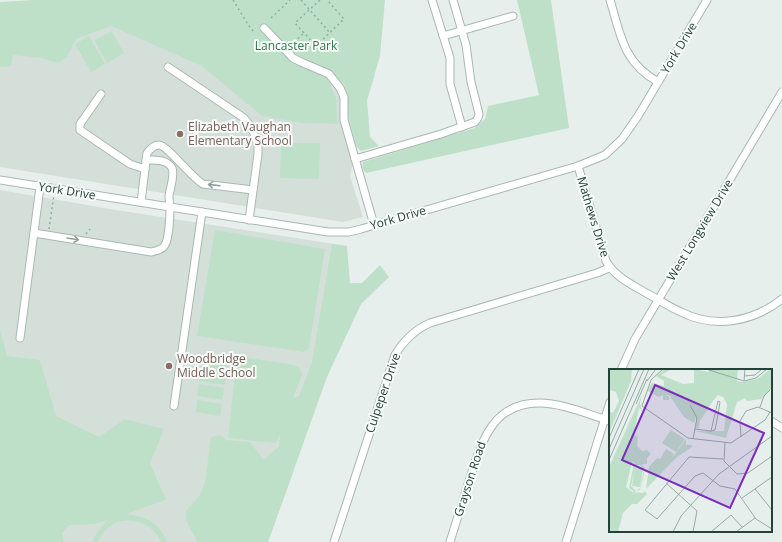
<svg xmlns="http://www.w3.org/2000/svg" width="782" height="542" viewBox="0 0 782 542" font-family="'Open Sans',sans-serif">
	<rect width="100%" height="100%" fill="#e6efeb"/>
	<!-- built -->
	<g fill="#d4dfda">
		<polygon points="194,15 375,75 367,100 350,176 363,217 343,222 0,167 0,17"/>
		<polygon points="0,190 116,210 347,246 293,473 268,542 64,542 13,382 0,329"/>
	</g>
	<!-- green -->
	<g fill="#bfe0c8">
		<path d="M33,0H385L380,56L367,100L370,137L379,146L361,151L357,147C354,137 351,127 349,117C346,106 350,92 343,82L330,85L336,98L338,124L301,123L262,116L202,66L111,26L76,39L67,57L58,63L41,58L13,55L11,66L0,67V2Z"/>
		<polygon points="517,0 551,0 569,128 366,173 362,168 363,162 475,128 485,119 488,106 539,95"/>
		<polygon points="112,31 124,53 107,63 94,40"/>
		<polygon points="89,36 105,64 91,72 75,44"/>
		<polygon points="281,143 320,143 319,179 280,178"/>
		<polygon points="215,230 325,249 309,348 304,352 197,336"/>
		<polygon points="332,244 347,246 350,283 362,283 380,265 389,277 361,304 327,377 268,542 197,542 186,520 186,511 200,495 205,483 211,437 221,435 226,440 250,442 264,460 279,446 280,434 276,443 228,438 237,356 294,365 300,369 302,375 293,398 299,396 312,362"/>
		<path d="M0,329L7,356L40,360L56,416L99,437L125,419L164,429L150,463L166,500L126,514C145,516 160,523 167,542H161C149,515 110,512 98,542H92L99,529L109,519L95,524L69,525L62,533L64,542H0Z"/>
		<polygon points="203,354 228,358 226,370 201,366"/>
		<polygon points="201,369 226,373 225,385 199,381"/>
		<polygon points="199,384 224,388 222,400 197,396"/>
		<polygon points="197,400 222,404 220,416 196,412"/>
	</g>
	<g fill="none" stroke-linecap="round" stroke-linejoin="round">
		<!-- minor casing -->
		<g stroke="#a8b8b2" stroke-width="9">
			<g id="minor">
				<polyline points="432,0 450,58 450,84 462,127"/>
				<path d="M610,0C621,36 623,62 658,82"/>
				<polyline points="264,28 293,58 301,62 329,74 340,88 344,97 344,120 374,225"/>
				<polyline points="443,36 513,16"/>
				<polyline points="168,67 244,118 252,128 258,145 258,154 249,220"/>
				<polyline points="101,94 80,124 80,130 130,164 145,169"/>
				<polyline points="355,159 441,134 475,122 478,118 479,114 471,82 466,45 453,0"/>
				<path d="M578,166L606,261C615,277 631,284 646,293C658,299 669,307 681,312C715,329 753,322 782,299"/>
				<polyline points="0,180 328,232 349,232 361,229 578,166 605,155 622,139 638,116 707,0"/>
				<path d="M141,202L147,153C150,149 154,145 159,145C167,145 191,177 203,184L253,190"/>
				<path d="M34,233L151,252C156,251 162,250 165,245C169,238 170,217 170,208C170,204 169,200 169,196C170,188 175,175 172,168C167,159 154,160 146,160"/>
				<polyline points="20,338 40,187"/>
				<polyline points="621,370 635,339 782,92"/>
				<polyline points="174,406 202,212"/>
				<polyline points="771,421 782,428"/>
				<path d="M334,542L395,355C404,340 414,330 430,323L597,273L609,268"/>
				<path d="M450,542C456,522 463,501 469,481C481,444 491,403 539,403C562,403 587,414 610,421"/>
				<polyline points="566,542 610,402"/>
			</g>
		</g>
		<!-- path -->
		<g stroke="#86b3a5" stroke-width="1.5" stroke-dasharray="2 3" stroke-linecap="butt">
			<polyline points="233,0 249,26 255,33"/>
			<polyline points="301,0 330,33"/>
			<polyline points="320,0 295,23 316,46 344,19 327,0"/>
			<polyline points="271,18 290,0"/>
			<polyline points="294,42 304,33"/>
			<polyline points="49,229 54,195"/>
			<polyline points="86,234 90,229"/>
		</g>
		<!-- minor -->
		<use href="#minor" stroke="#fff" stroke-width="7"/>
	</g>
	<!-- one-way arrows -->
	<defs><path id="oneway-shaft" d="M-6 0H5M1.5-3L5.5 0L1.5 3" fill="none" stroke-width="1.6" stroke-linecap="round" stroke-linejoin="round"/></defs>
	<g stroke="#92a09c">
		<use href="#oneway-shaft" transform="translate(214 185) rotate(-173)"/>
		<use href="#oneway-shaft" transform="translate(73 239) rotate(9)"/>
	</g>
	<!-- markers -->
	<g fill="#8d6e63" stroke="#f7fbf9" stroke-width="1.5">
		<circle cx="180" cy="134" r="4"/>
		<circle cx="169" cy="366" r="4"/>
	</g>
	<g text-anchor="middle" stroke-width="4" stroke-linejoin="round" paint-order="stroke">
		<!-- park labels -->
		<g font-size="12" fill="#2d7a4b" stroke="#f7fbf9">
			<text x="296" y="50">Lancaster Park</text>
		</g>
		<!-- street labels -->
		<g font-size="12" fill="#24423a" stroke="#f7fbf9">
			<text transform="translate(679 48) rotate(-59)" y="4">York Drive</text>
			<text transform="translate(67 191) rotate(9)" y="4">York Drive</text>
			<text transform="translate(593 217) rotate(73)" y="4">Mathews Drive</text>
			<text transform="translate(398 218) rotate(-16)" y="4">York Drive</text>
			<text transform="translate(700 230) rotate(-59)" y="4">West Longview Drive</text>
			<text transform="translate(383 393) rotate(-71)" y="4">Culpeper Drive</text>
			<text transform="translate(470 479) rotate(-72)" y="4">Grayson Road</text>
		</g>
		<!-- education labels -->
		<g font-size="12" fill="#785e54" stroke="#f7fbf9" text-anchor="start">
			<text x="188" y="131">Elizabeth Vaughan<tspan x="188" dy="14">Elementary School</tspan></text>
			<text x="177" y="363">Woodbridge<tspan x="177" dy="14">Middle School</tspan></text>
		</g>
	</g>
	<!-- overview -->
	<g transform="translate(609 369)">
		<rect width="163" height="163" fill="#e6efeb"/>
		<path d="M0,0H23L22,12L0,64V42L4,44L10,32L7,23L1,21ZM56,0H63L52,6L74,15L85,14V0L99,3L102,0H129L128,12L133,13L148,10L162,0L163,19L152,30L138,32L136,29L128,33L117,69L86,62H115L118,35L114,28L109,26L104,32L91,52L90,59H87V48L85,54L75,48L60,26H56L60,27V31H54V26L50,28L38,22L43,14L55,17V12L47,7ZM33,26L31,34L33,41L30,39L25,65L29,68L28,77L33,82L38,81L42,85L38,89V95H33L36,101L31,121L25,123L20,119L25,94L28,95L23,93L17,118L23,123L34,124L36,122L38,125L28,135H23L14,144L9,163H0V98ZM27,96H32L35,101L31,119L27,122L22,117ZM62,61L76,70L67,83L53,74ZM77,70V76H83V78L68,88L37,120L40,98L48,89L51,90L57,80L65,85L63,89ZM26,99L34,100L31,118L23,117Z" fill="#bfe0c8" fill-rule="evenodd"/>
		<path fill="none" stroke="#98aaa4" stroke-width="1" d="M54,0L42,11L33,37L79,69L122,74L156,51L161,43M97,0L135,12L147,9L158,0M135,7L146,6L153,0M38,12L47,0M135,12L136,0M27,35L38,10M81,36L88,49L84,70M151,38L155,27L161,21M86,60L102,62L109,32L111,33L108,51L106,61L102,62M132,68L131,52L137,42L149,38L163,44M0,69L30,0M116,74L115,92L128,105L139,104L163,87M0,80L35,0M114,90L80,88L36,141L48,150L86,107L94,104L111,117L126,120L147,150L163,160M0,91L40,0M57,114L88,142L84,163M146,120L163,141M133,129L163,108M64,163L72,147L110,105L163,67M102,163L122,146L133,158M127,163L146,149"/>
		<path fill="#7b2cbf" fill-opacity="0.15" stroke="#7b2cbf" stroke-width="2" d="M46,16L155,64L121,139L13,91Z"/>
		<rect width="163" height="163" fill="none" stroke="#24423a" stroke-width="2"/>
	</g>
</svg>
